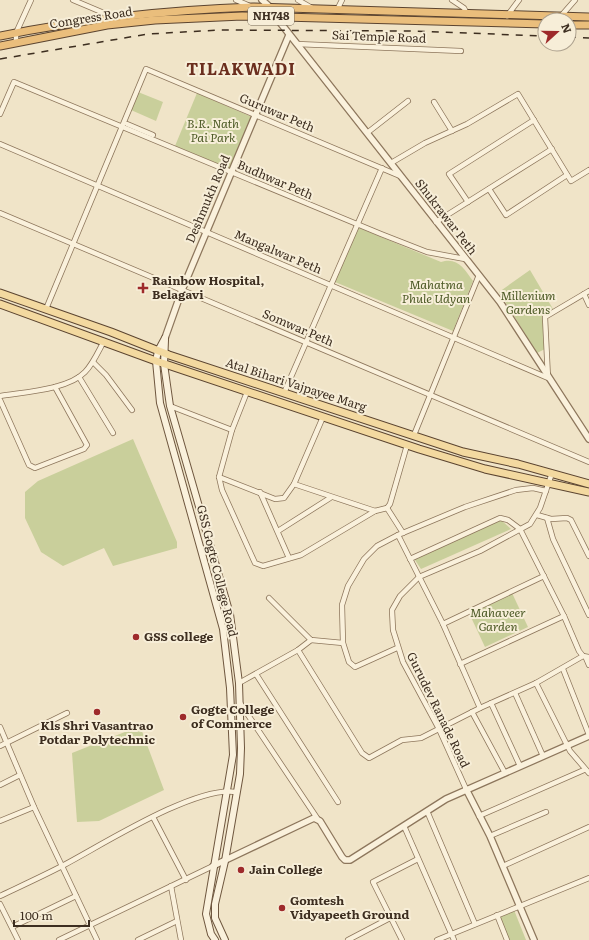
<svg xmlns="http://www.w3.org/2000/svg" width="589" height="940" viewBox="0 0 589 940" font-family="Literata,serif">
	<rect width="100%" height="100%" fill="#f0e4c8"/>
	<!-- green -->
	<g fill="#c9cf9b">
		<polygon points="138,92 163,102 156,121 131,110"/>
		<polygon points="197,93 252,117 230,169 175,146"/>
		<path d="M357,227L441,262C458,257 464,269 473,281L453,331L335,282Z"/>
		<polygon points="530,270 553,309 543,315 545,349 537,353 499,292"/>
		<polygon points="133,439 177,542 177,548 113,566 104,548 63,566 41,552 25,518 25,492 38,481"/>
		<polygon points="501,520 511,529 421,569 413,557"/>
		<polygon points="512,593 528,627 485,647 469,613"/>
		<polygon points="140,726 164,790 99,821 77,822 72,753"/>
		<polygon points="514,910 526,940 508,940 500,916"/>
	</g>
	<g fill="none" stroke-linecap="round" stroke-linejoin="round">
		<!-- minor casing -->
		<g stroke="#8d765c" stroke-width="6">
			<g id="minor">
				<polyline points="73,0 111,16"/>
				<polyline points="236,0 250,6"/>
				<polyline points="298,0 312,8"/>
				<polyline points="452,0 464,8 467,14"/>
				<polyline points="337,10 342,0"/>
				<polyline points="507,16 519,0"/>
				<polyline points="561,16 575,0"/>
				<polyline points="16,42 16,33 31,0"/>
				<polyline points="297,44 461,51"/>
				<polyline points="434,102 452,131"/>
				<polyline points="0,114 14,82 381,234 427,252 465,259"/>
				<polyline points="127,124 153,135"/>
				<polyline points="367,133 408,101"/>
				<polyline points="0,144 548,378 545,317 589,291"/>
				<polyline points="391,163 425,143 467,124 518,94 571,181 589,170"/>
				<polyline points="489,189 506,215 567,175"/>
				<polyline points="468,202 449,174 534,120"/>
				<polyline points="0,213 589,462"/>
				<polyline points="436,222 552,149"/>
				<polyline points="584,294 589,305"/>
				<polyline points="46,309 146,69 400,176"/>
				<polyline points="93,362 106,375 132,410"/>
				<polyline points="79,377 113,433"/>
				<polyline points="247,392 232,430 219,477 222,490 255,563 263,566 301,555 375,511"/>
				<polyline points="284,393 382,168"/>
				<path d="M0,396C23,392 68,390 85,372C93,364 98,352 104,341"/>
				<polyline points="0,400 29,465 35,468 84,449 87,445 55,387"/>
				<polyline points="170,406 232,430"/>
				<polyline points="414,435 479,275"/>
				<polyline points="219,477 275,499 284,498 294,484 323,417"/>
				<polyline points="294,484 375,511 387,508 390,504 407,445"/>
				<polyline points="260,492 289,558"/>
				<polyline points="387,508 403,533"/>
				<polyline points="537,515 551,519 567,518 571,520 589,556"/>
				<polyline points="547,518 553,539 589,615"/>
				<polyline points="278,531 330,498"/>
				<polyline points="398,535 443,624 480,708"/>
				<polyline points="410,559 500,518 508,520 520,529 564,616 579,651 583,656 589,657"/>
				<polyline points="269,598 311,640 343,643"/>
				<polyline points="443,624 544,576"/>
				<polyline points="397,648 355,667 349,662 343,643 342,605 348,586 364,559 377,546 398,535 465,507 516,490 533,488 546,491"/>
				<polyline points="298,650 362,753 369,758 402,740 421,738 480,708 536,683 583,656"/>
				<polyline points="586,658 589,665"/>
				<polyline points="460,664 564,616"/>
				<polyline points="563,669 589,735"/>
				<polyline points="256,674 338,802"/>
				<polyline points="239,683 298,650 311,640"/>
				<polyline points="536,683 570,751 589,773"/>
				<polyline points="515,693 543,756"/>
				<polyline points="240,703 317,818"/>
				<polyline points="491,703 520,766"/>
				<polyline points="472,712 505,773"/>
				<polyline points="0,727 34,807 97,940"/>
				<polyline points="0,746 67,713"/>
				<polyline points="0,785 20,775"/>
				<polyline points="466,789 439,729 403,662 393,630 392,610 400,596 419,577 480,551 530,524 540,508 552,473"/>
				<polyline points="427,811 475,924"/>
				<polyline points="479,816 584,770"/>
				<polyline points="153,817 186,880"/>
				<polyline points="0,821 34,807"/>
				<polyline points="404,826 454,940"/>
				<polyline points="490,836 546,812"/>
				<polyline points="503,866 589,827"/>
				<polyline points="171,886 181,940"/>
				<path d="M0,896C21,886 43,876 64,865C102,845 196,785 236,792"/>
				<polyline points="0,904 18,940"/>
				<polyline points="497,915 507,940"/>
				<polyline points="12,927 76,896"/>
				<polyline points="59,940 213,866"/>
				<polyline points="138,940 177,921"/>
				<polyline points="348,940 390,918"/>
				<polyline points="402,940 373,882 418,859"/>
				<polyline points="437,940 589,878"/>
			</g>
		</g>
		<!-- tertiary casing -->
		<g stroke="#8d765c" stroke-width="8">
			<g id="tertiary">
				<polyline points="262,0 271,8"/>
				<polyline points="275,16 500,302 589,439"/>
				<polyline points="165,338 182,290 289,35"/>
				<polyline points="466,789 490,836 534,940"/>
				<polyline points="213,866 314,818 320,821 342,857 345,860 350,860 446,799 589,736"/>
			</g>
		</g>
		<!-- secondary casing -->
		<g stroke="#6f573f" stroke-width="8">
			<g id="secondary">
				<polyline points="165,338 158,351 156,361 160,403 223,629 230,688 233,755 206,914 211,934 215,940"/>
				<polyline points="165,340 164,364 170,406 230,614 239,683 241,748 240,774 225,861 215,904 215,918 225,940"/>
			</g>
		</g>
		<!-- primary casing -->
		<g stroke="#5b4430" stroke-width="9">
			<g id="primary">
				<polyline points="0,293 111,332 169,355 463,452 518,464 589,484"/>
				<polyline points="0,304 156,361 419,449 485,469 589,492"/>
			</g>
		</g>
		<!-- trunk casing -->
		<g stroke="#5b4430" stroke-width="9">
			<g id="trunk">
				<polyline points="569,25 589,25"/>
				<path d="M0,36C84,19 167,10 253,7L589,17"/>
				<polyline points="0,46 107,25 155,20 242,16 545,24"/>
			</g>
		</g>
		<!-- minor -->
		<use href="#minor" stroke="#faf1dc" stroke-width="4.5"/>
		<!-- tertiary -->
		<use href="#tertiary" stroke="#faf1dc" stroke-width="5.5"/>
		<!-- secondary -->
		<use href="#secondary" stroke="#faf1dc" stroke-width="6"/>
		<!-- primary -->
		<use href="#primary" stroke="#f3d9a0" stroke-width="7"/>
		<!-- trunk -->
		<use href="#trunk" stroke="#eabe7c" stroke-width="7"/>
		<!-- rail -->
		<g stroke="#3d2e20" stroke-width="1.5" stroke-dasharray="7 7" stroke-linecap="butt">
			<polyline points="569,37 589,38"/>
			<polyline points="0,59 148,34 219,30 411,31 545,36"/>
		</g>
	</g>
	<!-- markers -->
	<g fill="#9e2a2b" stroke="#f7eed8" stroke-width="1.5">
		<path d="M141 282h4v4h4v4h-4v4h-4v-4h-4v-4h4z"/>
		<circle cx="136" cy="637" r="4"/>
		<circle cx="97" cy="712" r="4"/>
		<circle cx="183" cy="717" r="4"/>
		<circle cx="241" cy="870" r="4"/>
		<circle cx="282" cy="908" r="4"/>
	</g>
	<g text-anchor="middle" stroke-width="4" stroke-linejoin="round" paint-order="stroke">
		<!-- shield labels -->
		<rect fill="#f7eed8" stroke="#756857" stroke-width="1" x="248" y="7" width="46" height="18" rx="3"/>
		<g font-size="11" font-weight="bold" fill="#3d2e20">
			<text x="271" y="20">NH748</text>
		</g>
		<!-- street labels -->
		<g font-size="12" fill="#3d2e20" stroke="#f7eed8">
			<text transform="translate(91 18) rotate(-9)" y="4">Congress Road</text>
			<text transform="translate(379 37) rotate(2)" y="4">Sai Temple Road</text>
			<text transform="translate(277 113) rotate(23)" y="4">Guruwar Peth</text>
			<text transform="translate(275 180) rotate(23)" y="4">Budhwar Peth</text>
			<text transform="translate(208 199) rotate(-67)" y="4">Deshmukh Road</text>
			<text transform="translate(446 217) rotate(52)" y="4">Shukrawar Peth</text>
			<text transform="translate(278 252) rotate(23)" y="4">Mangalwar Peth</text>
			<text transform="translate(298 328) rotate(23)" y="4">Somwar Peth</text>
			<text transform="translate(296 385) rotate(18)" y="4">Atal Bihari Vajpayee Marg</text>
			<text transform="translate(217 571) rotate(76)" y="4">GSS Gogte College Road</text>
			<text transform="translate(438 710) rotate(64)" y="4">Gurudev Ranade Road</text>
		</g>
		<!-- park labels -->
		<g font-size="12" font-style="italic" fill="#4d5a26" stroke="#f7eed8">
			<text x="213" y="128">B.R. Nath<tspan x="213" dy="14">Pai Park</tspan></text>
			<text x="436" y="289">Mahatma<tspan x="436" dy="14">Phule Udyan</tspan></text>
			<text x="528" y="300">Millenium<tspan x="528" dy="14">Gardens</tspan></text>
			<text x="498" y="617">Mahaveer<tspan x="498" dy="14">Garden</tspan></text>
		</g>
		<!-- poi labels -->
		<g font-size="12" font-weight="bold" fill="#3d2e20" stroke="#f7eed8" text-anchor="start">
			<text x="152" y="285">Rainbow Hospital,<tspan x="152" dy="14">Belagavi</tspan></text>
			<text x="144" y="641">GSS college</text>
			<text x="191" y="714">Gogte College<tspan x="191" dy="14">of Commerce</tspan></text>
			<text x="97" y="730" text-anchor="middle">Kls Shri Vasantrao<tspan x="97" dy="14">Potdar Polytechnic</tspan></text>
			<text x="249" y="874">Jain College</text>
			<text x="290" y="905">Gomtesh<tspan x="290" dy="14">Vidyapeeth Ground</tspan></text>
		</g>
		<!-- district labels -->
		<g font-size="16" font-weight="bold" letter-spacing="1" fill="#6b2e1e" stroke="#f7eed8">
			<text x="241" y="75">TILAKWADI</text>
		</g>
	</g>
	<!-- north arrow -->
	<g transform="translate(557 32) rotate(69)"><circle r="19" fill="#f7eed8" stroke="#ada18e"/>
	<path d="M0-3L7 15L0 10L-7 15Z" fill="#9e2a2b"/>
	<text y="-6" font-size="11" font-weight="bold" text-anchor="middle" fill="#3d2e20">N</text>
	</g>
	<!-- scale -->
	<path d="M14 920v6h75v-6" fill="none" stroke="#3d2e20" stroke-width="2"/>
	<text x="20" y="920" font-size="12" fill="#3d2e20" stroke="#f7eed8" stroke-width="3" paint-order="stroke">100 m</text>
</svg>
